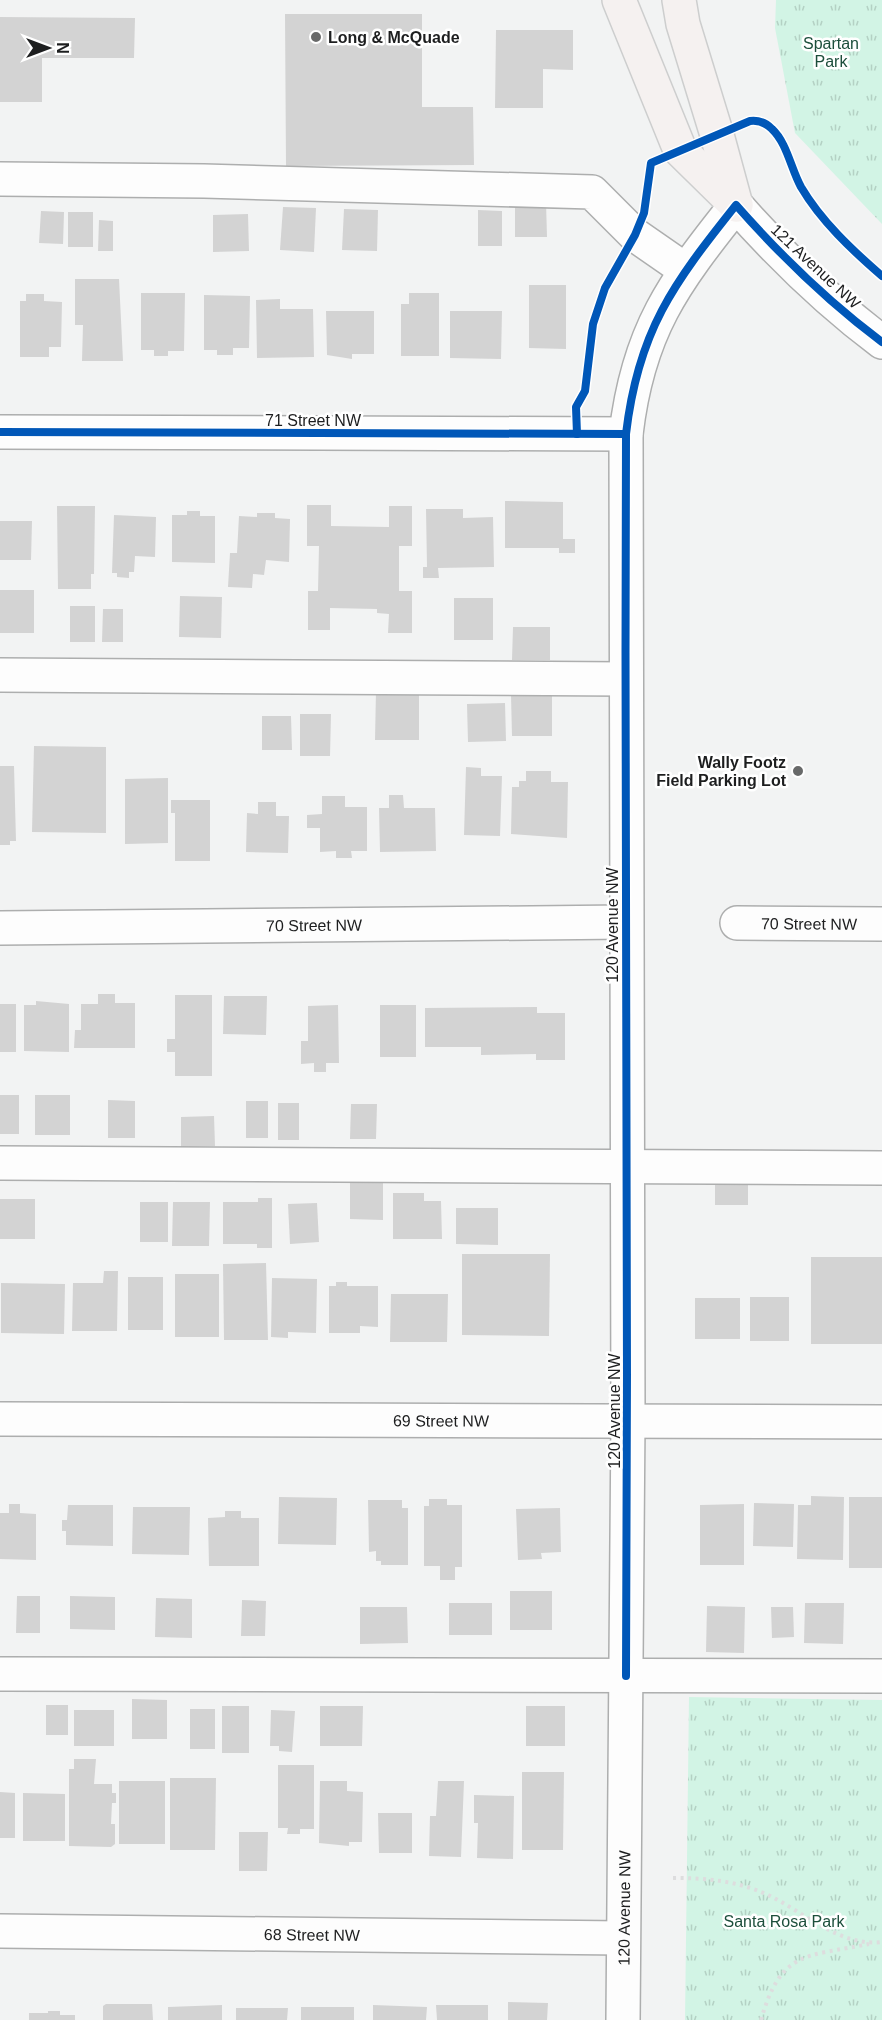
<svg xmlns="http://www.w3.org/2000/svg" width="882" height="2020" viewBox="0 0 882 2020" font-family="Arial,sans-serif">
	<defs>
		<pattern id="grass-tufts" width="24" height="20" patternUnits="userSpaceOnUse" patternTransform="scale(1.5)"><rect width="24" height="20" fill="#d2f4e5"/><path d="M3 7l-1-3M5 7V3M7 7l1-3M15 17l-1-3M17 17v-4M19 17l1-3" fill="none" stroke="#b4d1c4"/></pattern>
	</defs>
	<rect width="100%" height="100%" fill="#f2f3f3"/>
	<!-- grass -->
	<g fill="url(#grass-tufts)">
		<polygon points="776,0 882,0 882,224 795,133 775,28"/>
		<polygon points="689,1697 882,1700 882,2020 685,2020"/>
	</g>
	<!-- building -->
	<g fill="#d3d3d3">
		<polygon points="285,14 422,14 422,107 473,107 474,165 286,166"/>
		<polygon points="0,17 135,18 134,58 42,58 42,102 0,102"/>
		<polygon points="496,30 573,30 573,70 543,69 543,108 495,108"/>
		<polygon points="515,202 546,202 547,237 515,237"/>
		<polygon points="283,207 316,208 314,252 280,250"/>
		<polygon points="344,209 378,210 377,251 342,250"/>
		<polygon points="478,210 502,211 502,246 478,246"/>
		<polygon points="41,211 64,212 63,244 39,243"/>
		<rect x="68" y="212" width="25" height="35"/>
		<polygon points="248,214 249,251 213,252 213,215"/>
		<polygon points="99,220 113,221 113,251 98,251"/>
		<polygon points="75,279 119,279 123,361 82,361 83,325 75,325"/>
		<polygon points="529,285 566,285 566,349 529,348"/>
		<polygon points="141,293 185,293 184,351 168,351 168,356 154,356 154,350 141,350"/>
		<polygon points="409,293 439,293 439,356 401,356 401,304 409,304"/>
		<polygon points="26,294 44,294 44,301 62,302 61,347 49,347 49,357 20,357 20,301 26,301"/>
		<polygon points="204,295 250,296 249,348 233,348 233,355 217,355 217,350 204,350"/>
		<polygon points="280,299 280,309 313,309 314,357 257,358 256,300"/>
		<polygon points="326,311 374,311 374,354 352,354 352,359 327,355"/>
		<polygon points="450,311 502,311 501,359 450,358"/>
		<polygon points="505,501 563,502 563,539 575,539 575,553 559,553 559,548 505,548"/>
		<polygon points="307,505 331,505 331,526 389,527 389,506 412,506 412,546 399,546 399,591 412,591 412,633 388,633 389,614 377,613 377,609 330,608 330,630 308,630 308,591 318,591 319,546 307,546"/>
		<polygon points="57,506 95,506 94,574 91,574 91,589 58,589"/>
		<polygon points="426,509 463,509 463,518 493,517 494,567 438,568 439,578 423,578 423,567 427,567"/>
		<polygon points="187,511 200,511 200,516 215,516 215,563 172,562 172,515 187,515"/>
		<polygon points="257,513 275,513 275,518 290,519 289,562 266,560 264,575 253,574 252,588 228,587 230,553 237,553 239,516 257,517"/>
		<polygon points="114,515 156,517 155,557 135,556 134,572 129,572 129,578 117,577 117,573 112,573"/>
		<polygon points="0,521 32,521 31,560 0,560"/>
		<rect x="0" y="590" width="34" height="43"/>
		<polygon points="180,596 222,597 221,638 179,637"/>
		<rect x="454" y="598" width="39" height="42"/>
		<rect x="70" y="606" width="25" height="36"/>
		<polygon points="103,609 123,609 123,642 102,642"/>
		<polygon points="513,627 550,627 550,660 512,660"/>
		<polygon points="376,691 419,691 419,740 375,740"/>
		<polygon points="511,695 552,695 552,736 512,736"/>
		<polygon points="505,703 506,741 468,742 467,704"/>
		<polygon points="300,714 331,714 330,756 300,756"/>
		<polygon points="262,716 291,716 292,750 262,750"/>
		<polygon points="34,746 106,747 106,833 32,832"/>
		<polygon points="0,766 14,766 16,841 10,841 10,845 0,845"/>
		<polygon points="466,767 481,768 481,776 502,776 500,836 464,835"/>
		<polygon points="526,771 551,771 551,782 568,782 567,838 511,834 512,787 519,787 519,781 526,781"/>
		<polygon points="168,778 168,843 125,844 125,779"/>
		<polygon points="389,795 403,795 404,808 435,808 436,851 380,852 379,808 389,808"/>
		<polygon points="322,796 345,796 345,807 367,807 367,851 351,851 352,858 336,858 336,851 320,852 320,828 307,828 307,815 322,814"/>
		<polygon points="171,800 210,800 210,861 175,861 175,813 171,813"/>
		<polygon points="258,802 276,802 276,816 289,816 288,853 246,852 247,813 258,814"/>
		<polygon points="98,994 115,994 115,1003 135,1003 135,1048 74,1048 75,1030 81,1030 81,1004 98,1004"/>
		<polygon points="175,995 212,995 212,1076 175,1076 175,1052 167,1052 167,1039 175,1039"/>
		<polygon points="224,996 267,996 266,1035 223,1034"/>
		<polygon points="36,1001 69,1004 69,1052 24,1051 24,1005 36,1005"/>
		<rect x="0" y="1004" width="16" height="48"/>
		<polygon points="338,1005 339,1063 326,1063 326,1072 314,1072 314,1063 301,1064 301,1041 308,1041 308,1006"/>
		<rect x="380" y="1005" width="36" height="52"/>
		<polygon points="537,1007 537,1013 565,1013 565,1060 536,1060 536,1054 481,1055 481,1047 425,1047 425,1008"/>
		<rect x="0" y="1095" width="19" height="39"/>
		<rect x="35" y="1095" width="35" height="40"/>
		<polygon points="108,1100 135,1101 135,1138 108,1138"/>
		<rect x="246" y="1101" width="22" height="37"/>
		<rect x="278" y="1103" width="21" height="37"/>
		<polygon points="351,1104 377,1104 376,1139 350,1139"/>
		<polygon points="214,1116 215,1146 181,1147 181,1117"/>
		<polygon points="350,1179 383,1180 383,1220 350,1219"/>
		<rect x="715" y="1183" width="33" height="22"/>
		<polygon points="393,1193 424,1193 424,1201 441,1201 442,1239 393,1239"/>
		<polygon points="258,1198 272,1198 272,1248 257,1248 257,1244 223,1244 223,1202 258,1202"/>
		<rect x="0" y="1199" width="35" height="40"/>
		<rect x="140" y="1202" width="28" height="40"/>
		<polygon points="173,1202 210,1202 209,1246 172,1246"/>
		<polygon points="317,1203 319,1242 290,1244 288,1204"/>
		<polygon points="456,1208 498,1208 498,1245 456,1244"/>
		<polygon points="462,1254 550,1254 549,1336 462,1335"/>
		<rect x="811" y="1257" width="71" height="87"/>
		<polygon points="266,1263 268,1340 224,1340 223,1264"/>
		<polygon points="104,1271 118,1271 117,1331 72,1331 73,1283 103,1283"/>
		<rect x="175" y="1274" width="44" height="63"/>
		<rect x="128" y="1277" width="35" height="53"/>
		<polygon points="272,1278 317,1279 316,1333 288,1332 288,1338 271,1337"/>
		<polygon points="336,1282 347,1282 347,1286 378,1286 378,1327 360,1326 360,1333 329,1333 329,1286 336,1286"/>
		<polygon points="1,1283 65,1284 64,1334 1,1333"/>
		<polygon points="391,1294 448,1294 447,1342 390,1342"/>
		<rect x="750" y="1297" width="39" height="44"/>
		<rect x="695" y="1298" width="45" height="41"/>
		<polygon points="811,1496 844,1497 843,1560 797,1559 798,1505 811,1505"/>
		<polygon points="279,1497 337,1498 336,1545 278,1544"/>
		<rect x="849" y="1497" width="33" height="71"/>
		<polygon points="429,1499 447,1499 447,1505 462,1505 462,1567 455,1567 455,1580 440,1580 440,1566 424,1566 424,1506 429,1506"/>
		<polygon points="368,1500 402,1500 402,1508 408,1508 408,1565 381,1565 381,1561 376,1561 376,1551 369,1552"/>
		<polygon points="754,1503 794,1504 793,1547 753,1546"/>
		<polygon points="9,1504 20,1504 20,1513 36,1514 36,1560 0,1559 0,1513 9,1513"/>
		<polygon points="744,1504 744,1565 700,1565 700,1505"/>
		<polygon points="68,1505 113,1505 113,1546 66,1545 66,1531 62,1531 62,1520 67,1520"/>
		<polygon points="133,1507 190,1507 189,1555 132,1554"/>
		<polygon points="560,1508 561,1552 541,1553 542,1559 518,1560 516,1509"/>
		<polygon points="225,1511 241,1511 241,1518 259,1518 259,1566 209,1566 208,1518 225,1517"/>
		<rect x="510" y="1591" width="42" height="39"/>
		<polygon points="17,1596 40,1596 40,1633 16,1633"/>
		<polygon points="70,1596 115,1597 115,1630 70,1629"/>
		<polygon points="156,1598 192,1599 192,1638 155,1637"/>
		<polygon points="242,1600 266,1601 265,1636 241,1636"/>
		<rect x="449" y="1603" width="43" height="32"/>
		<polygon points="805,1603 844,1603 843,1644 804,1643"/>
		<polygon points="707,1606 745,1607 744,1653 706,1652"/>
		<polygon points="360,1607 407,1607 408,1643 360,1644"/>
		<polygon points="771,1607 793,1607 794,1637 772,1638"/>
		<polygon points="132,1699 167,1700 167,1739 132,1739"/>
		<rect x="46" y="1705" width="22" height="30"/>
		<rect x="222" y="1706" width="27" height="47"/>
		<polygon points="320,1706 363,1706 362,1746 320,1746"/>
		<rect x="526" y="1706" width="39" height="40"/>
		<rect x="190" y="1709" width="25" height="40"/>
		<rect x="74" y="1710" width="40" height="36"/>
		<polygon points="271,1710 295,1711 292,1752 279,1751 279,1746 270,1746"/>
		<polygon points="74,1759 96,1759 94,1784 112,1784 112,1793 116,1793 116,1803 112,1803 111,1824 115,1824 115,1844 111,1847 69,1846 69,1769 74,1769"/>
		<polygon points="278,1765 314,1765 314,1829 300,1829 300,1834 287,1834 288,1828 278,1828"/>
		<polygon points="522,1772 564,1772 563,1850 522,1850"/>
		<polygon points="170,1778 216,1778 215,1850 170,1850"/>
		<rect x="119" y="1781" width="46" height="63"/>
		<polygon points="320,1781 347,1781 347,1791 363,1792 362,1842 349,1842 349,1846 319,1843"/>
		<polygon points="438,1781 464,1781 461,1857 429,1856 430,1816 436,1816"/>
		<polygon points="0,1792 15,1793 15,1838 0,1838"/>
		<polygon points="23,1793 65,1794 65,1841 23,1841"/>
		<polygon points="474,1795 514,1796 513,1859 477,1858 478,1823 474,1823"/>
		<polygon points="378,1813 412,1813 412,1853 379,1853"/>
		<polygon points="239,1832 268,1832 267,1871 239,1871"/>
		<polygon points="508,2002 548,2003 547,2020 508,2020"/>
		<polygon points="106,2004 152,2004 153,2020 103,2020 103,2006"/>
		<polygon points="222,2005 222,2020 168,2020 168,2007"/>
		<polygon points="373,2005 427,2007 426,2020 373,2020"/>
		<polygon points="436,2005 488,2005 488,2020 437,2020"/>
		<rect x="301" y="2007" width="53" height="13"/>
		<polygon points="236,2008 288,2008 287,2020 236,2020"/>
		<polygon points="48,2011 60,2011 60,2015 75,2015 75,2020 29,2020 29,2013 48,2013"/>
	</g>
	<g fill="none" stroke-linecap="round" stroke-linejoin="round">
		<!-- minor casing -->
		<g stroke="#adaeae" stroke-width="36">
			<g id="minor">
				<polyline points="0,179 204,181 592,192 635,235 684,269"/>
				<polyline points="0,432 626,434"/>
				<polyline points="0,675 625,679"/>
				<path id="s1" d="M737,923L882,924"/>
				<path id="s2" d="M0,928L626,922"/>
				<polyline points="0,1163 882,1168"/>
				<path id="s3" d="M0,1419L882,1422"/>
				<polyline points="0,1674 882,1676"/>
				<path id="s4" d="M0,1931L623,1938"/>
				<path id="s5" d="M623,2020L628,1420L626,434C638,331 673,284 736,205C781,256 827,301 882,342"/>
			</g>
		</g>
		<!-- major casing -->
		<g stroke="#cdcece" stroke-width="36">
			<g id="major">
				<polyline points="619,0 680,150 736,205"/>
				<polyline points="679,0 683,24 717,135 736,205"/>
			</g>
		</g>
		<!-- path -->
		<g stroke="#ddddde" stroke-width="4" stroke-dasharray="3 4.5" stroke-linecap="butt">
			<path d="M673,1878C707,1878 738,1881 768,1895C804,1912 840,1947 882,1942"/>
			<path d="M761,2020C781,1950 805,1957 869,1944"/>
		</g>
		<!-- minor -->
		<use href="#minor" stroke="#fdfdfd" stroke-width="33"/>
		<!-- major -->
		<use href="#major" stroke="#f5f1f0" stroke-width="33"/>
		<!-- cycleway casing -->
		<g stroke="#fff" stroke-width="11">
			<g id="cycleway">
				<polyline points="0,432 626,434"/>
				<path d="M577,434L576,407L585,391L593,324L605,288L635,235L644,213L651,163L750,121C758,120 766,123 772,129C787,143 791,169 801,187C821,221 852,250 882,276"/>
				<path d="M626,1676C629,1262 624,848 626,434C638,331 673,284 736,205C781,256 827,301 882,342"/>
			</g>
		</g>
		<!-- cycleway -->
		<use href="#cycleway" stroke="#0057b8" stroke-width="8"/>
	</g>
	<!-- markers -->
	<g fill="#686969" stroke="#fff" stroke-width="2">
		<circle cx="316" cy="37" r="6"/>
		<circle cx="798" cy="771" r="6"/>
	</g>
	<g text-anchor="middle" stroke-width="5" stroke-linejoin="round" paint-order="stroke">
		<!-- poi labels -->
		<g font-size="16" font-weight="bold" fill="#1d1e1f" stroke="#fff" text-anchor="start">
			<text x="328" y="43">Long &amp; McQuade</text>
			<text x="786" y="768" text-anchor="end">Wally Footz<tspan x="786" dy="18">Field Parking Lot</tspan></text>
		</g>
		<!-- park labels -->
		<g font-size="16" fill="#1c4e3b" stroke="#fff">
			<text x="831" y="49">Spartan<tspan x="831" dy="18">Park</tspan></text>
			<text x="784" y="1927">Santa Rosa Park</text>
		</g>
		<!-- street labels -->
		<g font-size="16" fill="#1d1e1f" stroke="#fff">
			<text transform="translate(816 266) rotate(43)" y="6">121 Avenue NW</text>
			<text x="313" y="426">71 Street NW</text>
			<text dy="6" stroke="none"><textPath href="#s1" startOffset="72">70 Street NW</textPath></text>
			<text dy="6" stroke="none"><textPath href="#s2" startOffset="314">70 Street NW</textPath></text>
			<text transform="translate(612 925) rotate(-90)" y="6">120 Avenue NW</text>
			<text transform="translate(614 1411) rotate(-90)" y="6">120 Avenue NW</text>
			<text dy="6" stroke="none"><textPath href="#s3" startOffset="441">69 Street NW</textPath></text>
			<text dy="6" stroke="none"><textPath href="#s5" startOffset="112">120 Avenue NW</textPath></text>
			<text dy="6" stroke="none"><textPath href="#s4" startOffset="312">68 Street NW</textPath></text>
		</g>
	</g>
	<!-- north arrow -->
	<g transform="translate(48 48) rotate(90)" stroke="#ffffff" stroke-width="4.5" paint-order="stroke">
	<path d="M0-4.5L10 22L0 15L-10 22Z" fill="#1d1e1f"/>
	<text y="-9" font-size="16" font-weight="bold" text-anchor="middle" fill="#1d1e1f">N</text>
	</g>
</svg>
